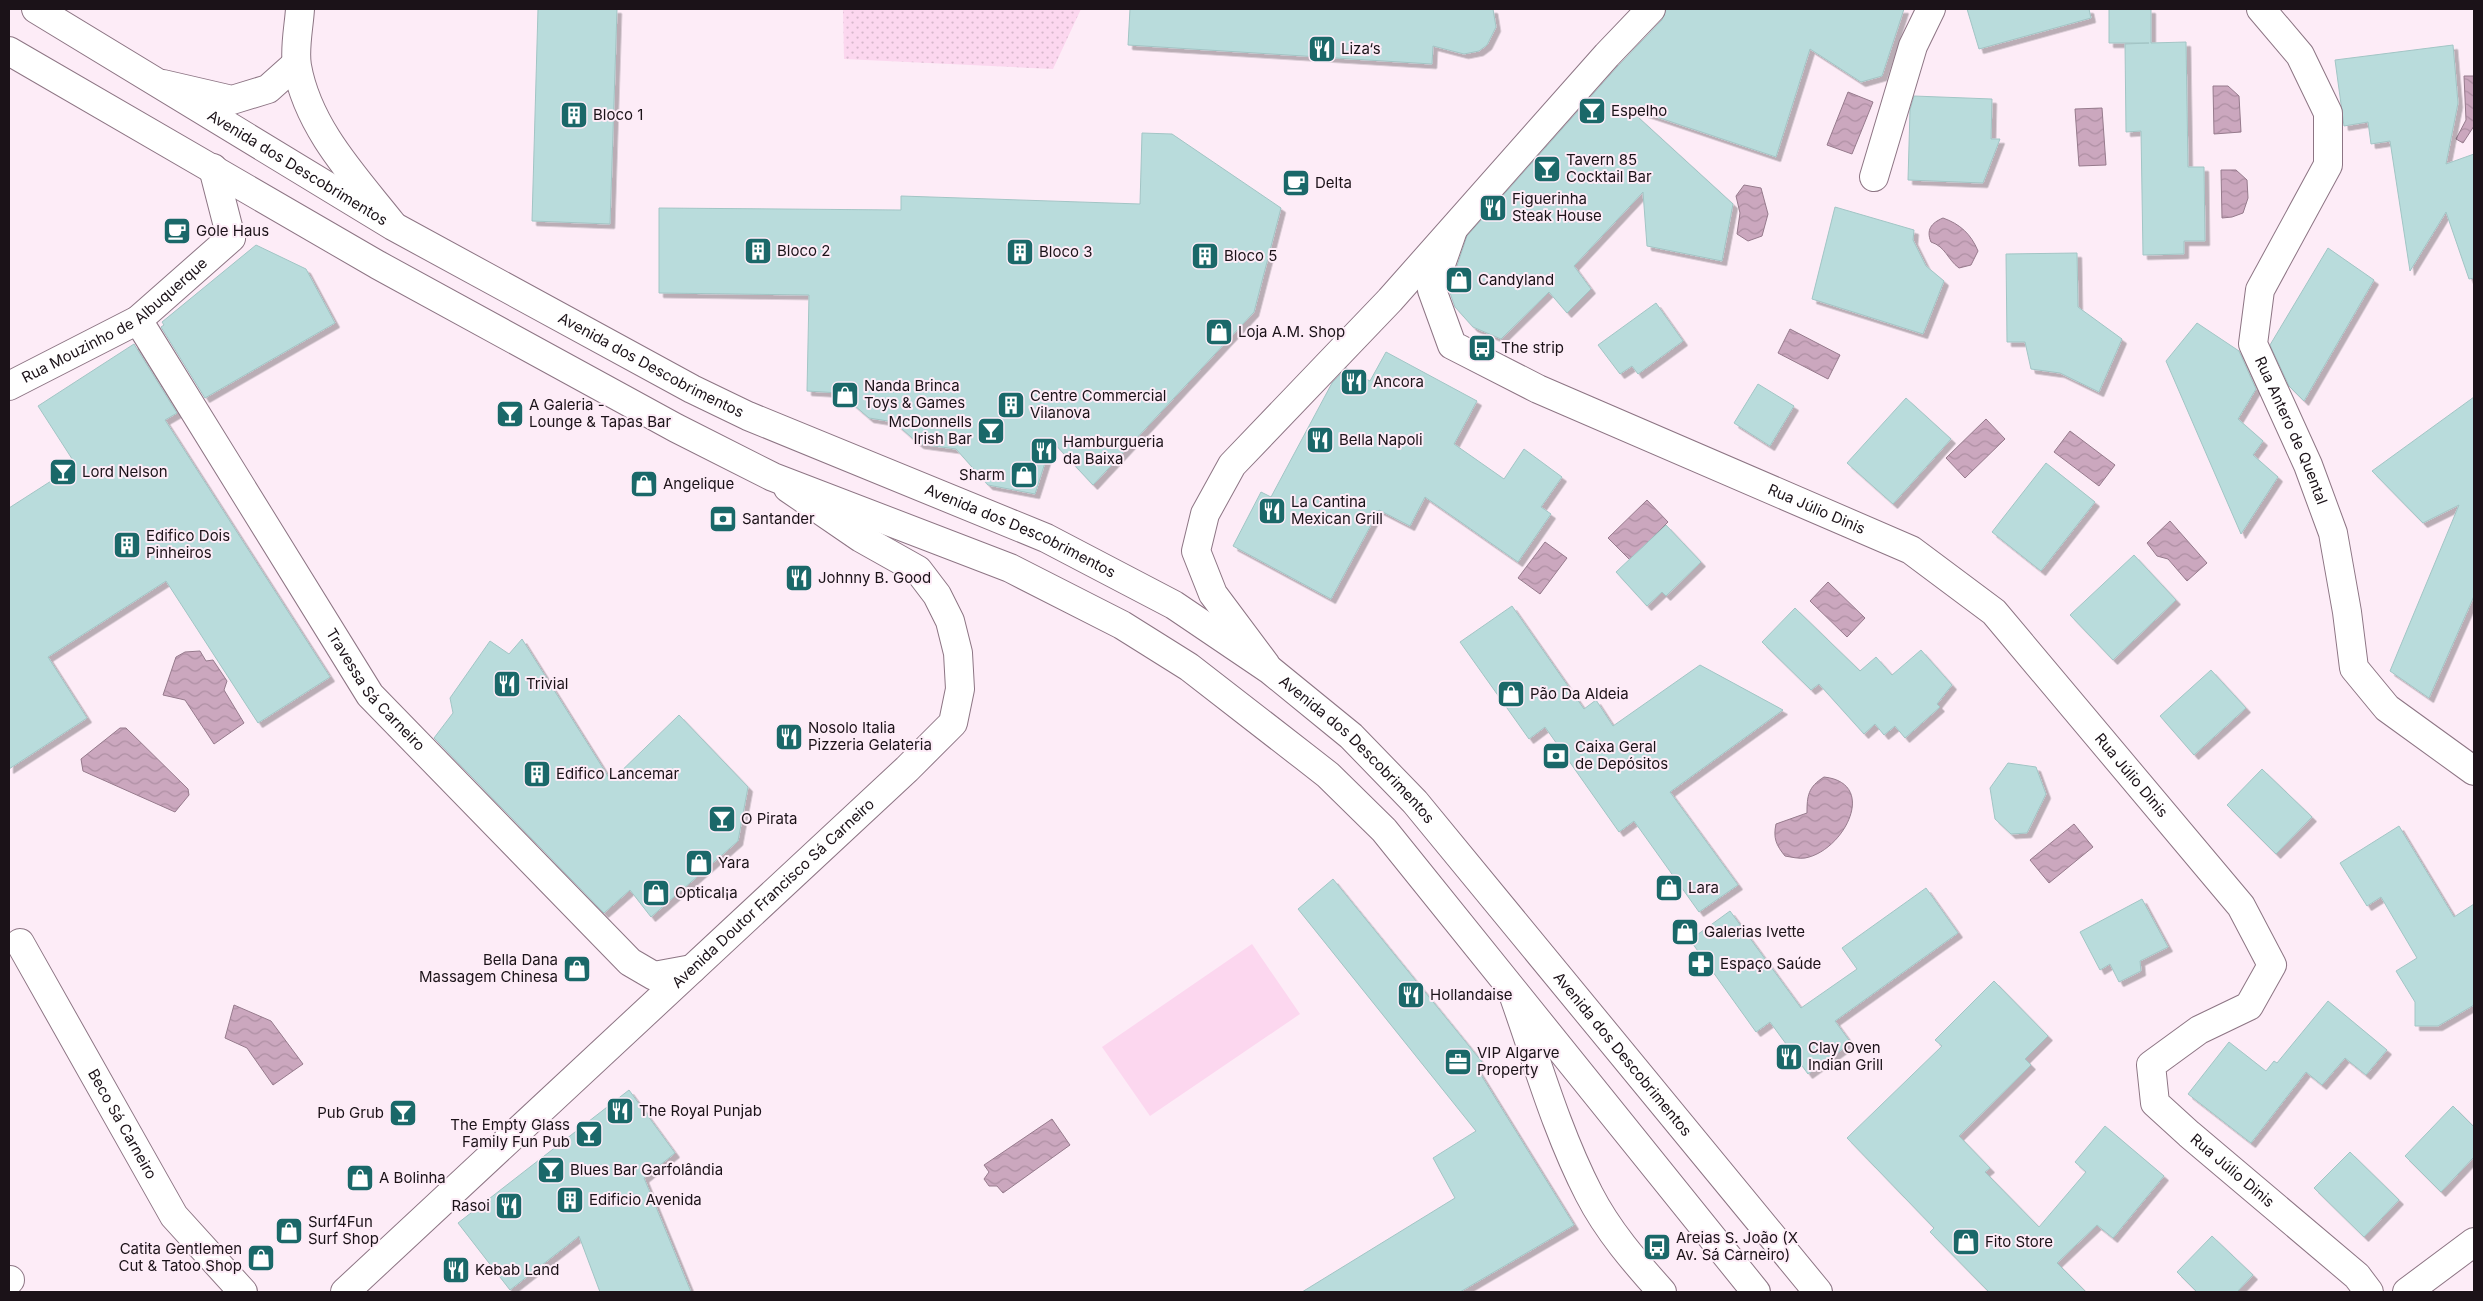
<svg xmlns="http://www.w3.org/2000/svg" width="2483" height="1301" viewBox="0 0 2483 1301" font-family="Inter,sans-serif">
	<defs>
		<pattern id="grass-dots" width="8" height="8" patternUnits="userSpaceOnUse" patternTransform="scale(1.25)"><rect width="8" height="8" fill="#fcd7ef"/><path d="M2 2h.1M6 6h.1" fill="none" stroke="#d7b8cc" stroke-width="1.8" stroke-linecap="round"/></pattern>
		<pattern id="water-waves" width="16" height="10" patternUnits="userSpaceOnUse" patternTransform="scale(1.25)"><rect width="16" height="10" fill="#cba7be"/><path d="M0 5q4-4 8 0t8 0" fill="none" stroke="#ae8fa3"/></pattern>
		<filter id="shadow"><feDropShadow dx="4.5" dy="4.5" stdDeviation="0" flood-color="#0004"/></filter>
	</defs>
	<rect width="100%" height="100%" fill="#fdecf7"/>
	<!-- grass -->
	<polygon fill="url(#grass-dots)" points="843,9 1081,9 1053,69 844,59"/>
	<!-- garden -->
	<polygon fill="#fcd7ef" points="1252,944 1300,1014 1150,1116 1102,1047"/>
	<!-- water -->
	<g fill="url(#water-waves)" stroke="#967a8c">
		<polygon points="2464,76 2474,76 2474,126 2463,143 2456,139 2466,120"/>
		<polygon points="2213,86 2228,86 2239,96 2241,132 2214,134"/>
		<polygon points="1848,92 1873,102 1852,154 1827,145"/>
		<polygon points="2102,108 2106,165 2079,166 2075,109"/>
		<polygon points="2221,170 2236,170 2247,180 2248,198 2243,213 2232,217 2222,218"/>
		<polygon points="1744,185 1761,188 1768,214 1762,236 1748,241 1737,234 1740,213 1736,196"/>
		<path d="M1943,218C1960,224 1971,234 1978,251L1971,265L1959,268C1947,259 1946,247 1931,242C1926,230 1931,223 1943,218Z"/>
		<polygon points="1790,329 1840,355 1828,379 1778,353"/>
		<polygon points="1986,419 2005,439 1965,478 1946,458"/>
		<polygon points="2070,431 2115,465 2099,486 2054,452"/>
		<polygon points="1647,500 1668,522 1630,560 1608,538"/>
		<polygon points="2170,521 2207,563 2187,581 2168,559 2157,556 2147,543"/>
		<polygon points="1545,542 1567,558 1540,594 1518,578"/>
		<polygon points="1828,582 1865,618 1847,637 1810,601"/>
		<polygon points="200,651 206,661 213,660 227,681 224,690 244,723 214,744 185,700 163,695 176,657 185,652"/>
		<polygon points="120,728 126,728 188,789 189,795 175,812 83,771 81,759"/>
		<path d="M1824,777C1879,783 1844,851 1805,858C1799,859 1791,857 1785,856C1776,845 1773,838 1776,824L1807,813C1807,796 1808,787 1824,777Z"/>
		<polygon points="2074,824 2093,847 2049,883 2030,860"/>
		<polygon points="234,1005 271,1021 303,1064 273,1085 247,1048 225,1038"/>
		<polygon points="1052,1119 1070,1145 1003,1193 997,1186 989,1186 984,1179 989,1172 984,1165"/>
	</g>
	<!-- building -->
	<g fill="#b9dcdc" stroke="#a2c5c5" filter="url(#shadow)">
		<polygon points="538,9 617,9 610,224 532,221"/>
		<polygon points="1130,9 1493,9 1496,27 1487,45 1479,51 1464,54 1433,46 1432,64 1128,45"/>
		<polygon points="1666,9 1904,9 1882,76 1861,82 1810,49 1776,157 1627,107 1733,204 1722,261 1647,246 1643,192 1574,266 1591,289 1567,313 1549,292 1501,339 1473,327 1455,307 1449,290 1467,236 1618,66 1662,20"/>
		<polygon points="1967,9 2089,9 2091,18 1979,49"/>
		<polygon points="2109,9 2151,9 2151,43 2186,42 2188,167 2204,167 2205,241 2184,241 2184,254 2143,255 2141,131 2126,132 2125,44 2149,43 2109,43"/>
		<polygon points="2453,45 2458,103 2446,164 2474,154 2474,278 2469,279 2446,212 2410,271 2390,141 2371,144 2368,122 2344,126 2335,60"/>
		<polygon points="1914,96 1992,99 1991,139 2000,139 1983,183 1908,180 1910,110"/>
		<polygon points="1142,133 1172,134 1281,208 1254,312 1093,485 1052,441 1035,494 988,485 956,449 919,444 894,422 869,418 840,393 807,391 809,295 659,293 659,208 901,210 901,196 1140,204"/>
		<polygon points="1835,207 1914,230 1913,240 1926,266 1944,281 1923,334 1812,299"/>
		<polygon points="256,245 306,269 335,323 205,398 161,327 164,325 162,322"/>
		<polygon points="2328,248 2374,280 2304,401 2289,386 2270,345"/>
		<polygon points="2077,253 2078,307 2122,339 2099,392 2060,373 2031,369 2025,342 2007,342 2006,254"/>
		<polygon points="1656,303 1683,341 1638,374 1632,366 1620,374 1598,345"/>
		<polygon points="2197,323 2239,351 2256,389 2238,419 2263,441 2253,455 2278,477 2241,534 2166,361"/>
		<polygon points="134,344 177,413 165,420 330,677 258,723 166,581 48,657 87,718 9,769 9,508 76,465 38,406"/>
		<polygon points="1386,352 1477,401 1454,444 1504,479 1524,449 1562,477 1541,507 1551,514 1518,562 1425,497 1410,526 1379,510 1331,599 1233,546 1261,492 1271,497 1332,383 1346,368 1370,381"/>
		<polygon points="1758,384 1794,406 1770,446 1734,423"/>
		<polygon points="2474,397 2474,596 2429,698 2390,671 2459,505 2423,523 2372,471"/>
		<polygon points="1906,398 1951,439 1893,504 1847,463"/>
		<polygon points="2046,463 2095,502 2041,571 1992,532"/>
		<polygon points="1666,525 1701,562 1666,596 1662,592 1647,606 1616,572"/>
		<polygon points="2134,555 2176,600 2113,660 2070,615"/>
		<polygon points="1512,606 1584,709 1596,700 1613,726 1700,665 1783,710 1670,792 1738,885 1699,912 1634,821 1619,832 1545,727 1529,739 1460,642"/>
		<polygon points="1795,608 1860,671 1876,657 1892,675 1921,650 1952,685 1937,704 1940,707 1905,738 1895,726 1884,735 1875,724 1864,734 1819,684 1811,690 1762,642"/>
		<polygon points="522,639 611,781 679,715 748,787 738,841 651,917 630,890 604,913 434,738 453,713 450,698 490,641 509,654"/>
		<polygon points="2211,670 2246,708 2194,755 2160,716"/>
		<polygon points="2008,763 2036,767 2046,794 2027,833 2011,834 1995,819 1990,788"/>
		<polygon points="2262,769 2312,817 2276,854 2227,805"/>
		<polygon points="2399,826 2454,917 2474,904 2474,1005 2438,1026 2415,1026 2415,1002 2396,971 2417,958 2381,897 2367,906 2340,863"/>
		<polygon points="1333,879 1482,1062 1476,1067 1574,1225 1460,1292 1302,1292 1455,1198 1433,1158 1476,1131 1298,909"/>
		<polygon points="1926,888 1958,933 1835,1021 1851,1043 1808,1074 1770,1022 1756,1032 1690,940 1730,911 1801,1008 1857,969 1842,948"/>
		<polygon points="2142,899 2168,947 2140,961 2141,971 2119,982 2110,964 2100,970 2080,932"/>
		<polygon points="1994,981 2048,1036 2025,1059 2031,1065 1959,1136 1990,1168 1985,1172 2039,1227 2086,1172 2075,1162 2105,1126 2164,1176 2113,1238 2097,1225 2057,1263 2086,1292 1989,1292 1930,1232 1934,1228 1847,1138 1942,1046 1935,1040"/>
		<polygon points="2328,1001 2387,1050 2366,1075 2345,1058 2322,1085 2306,1072 2251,1143 2188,1094 2229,1042 2266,1071 2274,1061 2277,1063"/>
		<polygon points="629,1090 675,1153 644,1178 691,1292 600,1292 579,1236 510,1290 458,1223"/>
		<polygon points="2453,1106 2474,1127 2474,1157 2441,1192 2405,1156"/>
		<polygon points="2350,1152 2399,1200 2364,1237 2314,1188"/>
		<polygon points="2212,1236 2253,1275 2237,1292 2197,1292 2177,1272"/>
	</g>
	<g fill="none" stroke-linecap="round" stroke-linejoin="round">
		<!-- street casing -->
		<g stroke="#8d7584" stroke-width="30">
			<g id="street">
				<path d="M300,9C299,26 294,49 297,66C308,128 354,176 392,224"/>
				<path id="s1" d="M2261,9L2300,55L2328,113V165L2260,290L2253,344L2308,465L2333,533L2347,612L2354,668L2387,708L2474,771"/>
				<polyline points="163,84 232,100 268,89 296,64"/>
				<polyline points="1874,177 1913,46 1931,9"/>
				<path id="s2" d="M1453,230L1432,290L1452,345L1538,389L1911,550L1994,612L2241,906L2272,965L2249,1006L2199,1030L2151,1065L2155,1103L2189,1134L2357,1276L2369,1292"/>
				<path id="s3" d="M138,320L370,695L630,962L654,976L692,969"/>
				<path id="s4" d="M9,386L138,320L231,238L213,168"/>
				<polyline points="1266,665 1213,594 1196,551 1205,514 1232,465 1390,300 1607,55 1651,9"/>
				<path id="s5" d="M20,943L174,1216L243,1292"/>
				<path d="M1512,991C1536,1058 1556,1130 1589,1194C1608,1231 1635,1262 1662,1292"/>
				<polyline points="9,1281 10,1280"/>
				<path id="s6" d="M345,1292L907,769L953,723L960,689L958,653L950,621L937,595L918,570L861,538L788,488"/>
				<polyline points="2407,1292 2474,1242"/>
			</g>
		</g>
		<!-- secondary casing -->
		<g stroke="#8d7584" stroke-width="30">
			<g id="secondary">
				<path id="s7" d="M36,9L393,226L692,389L748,416L1046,538L1174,605L1270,670L1351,736L1415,802L1818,1292"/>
				<polyline points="9,51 378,265 676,428 773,477 1010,568 1122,625 1189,667 1305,757 1328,775 1384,830 1756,1292"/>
			</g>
		</g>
		<!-- street -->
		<use href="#street" stroke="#fff" stroke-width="28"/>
		<!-- secondary -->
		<use href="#secondary" stroke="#fff" stroke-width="28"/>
	</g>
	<!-- icons -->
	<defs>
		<g id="restaurant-square" transform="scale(1.4375)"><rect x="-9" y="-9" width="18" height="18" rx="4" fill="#1a6869" stroke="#fdecf7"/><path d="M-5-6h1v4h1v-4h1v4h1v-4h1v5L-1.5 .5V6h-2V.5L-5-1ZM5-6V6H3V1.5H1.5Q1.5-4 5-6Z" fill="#fff"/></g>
		<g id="bar-square" transform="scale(1.4375)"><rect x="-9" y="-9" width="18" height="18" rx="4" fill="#1a6869" stroke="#fdecf7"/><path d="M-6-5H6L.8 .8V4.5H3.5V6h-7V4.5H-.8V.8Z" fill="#fff"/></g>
		<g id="building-square" transform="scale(1.4375)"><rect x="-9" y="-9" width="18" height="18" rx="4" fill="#1a6869" stroke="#fdecf7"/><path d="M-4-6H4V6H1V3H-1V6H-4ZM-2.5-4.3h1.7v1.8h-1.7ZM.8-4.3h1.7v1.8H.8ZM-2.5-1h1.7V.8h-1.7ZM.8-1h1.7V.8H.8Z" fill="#fff"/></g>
		<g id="cafe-square" transform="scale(1.4375)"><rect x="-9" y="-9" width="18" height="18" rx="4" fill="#1a6869" stroke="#fdecf7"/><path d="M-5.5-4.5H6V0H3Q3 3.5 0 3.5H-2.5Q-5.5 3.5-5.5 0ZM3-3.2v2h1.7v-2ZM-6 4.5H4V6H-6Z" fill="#fff"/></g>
		<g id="shop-square" transform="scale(1.4375)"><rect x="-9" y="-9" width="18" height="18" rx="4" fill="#1a6869" stroke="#fdecf7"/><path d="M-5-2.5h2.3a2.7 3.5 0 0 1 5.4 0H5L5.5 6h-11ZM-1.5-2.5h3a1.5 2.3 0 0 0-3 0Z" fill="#fff"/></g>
		<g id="bus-square" transform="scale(1.4375)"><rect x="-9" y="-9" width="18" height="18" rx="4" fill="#1a6869" stroke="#fdecf7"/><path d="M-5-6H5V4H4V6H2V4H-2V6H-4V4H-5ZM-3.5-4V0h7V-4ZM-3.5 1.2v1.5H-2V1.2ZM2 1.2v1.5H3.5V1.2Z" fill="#fff"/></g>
		<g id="bank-square" transform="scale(1.4375)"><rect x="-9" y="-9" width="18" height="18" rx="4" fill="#1a6869" stroke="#fdecf7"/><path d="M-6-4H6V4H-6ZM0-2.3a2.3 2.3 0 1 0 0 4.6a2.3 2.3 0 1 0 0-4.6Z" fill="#fff"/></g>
		<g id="pharmacy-square" transform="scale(1.4375)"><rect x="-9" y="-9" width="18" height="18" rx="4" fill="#1a6869" stroke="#fdecf7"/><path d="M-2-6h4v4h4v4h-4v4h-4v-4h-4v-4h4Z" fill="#fff"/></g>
		<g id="office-square" transform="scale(1.4375)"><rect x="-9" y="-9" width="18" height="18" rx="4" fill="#1a6869" stroke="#fdecf7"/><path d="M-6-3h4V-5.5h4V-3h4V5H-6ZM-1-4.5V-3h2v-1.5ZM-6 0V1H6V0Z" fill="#fff"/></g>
	</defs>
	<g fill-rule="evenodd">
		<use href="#restaurant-square" x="1322" y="49"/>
		<use href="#bar-square" x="1592" y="111"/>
		<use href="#building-square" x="574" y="115"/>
		<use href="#bar-square" x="1547" y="169"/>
		<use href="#cafe-square" x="1296" y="183"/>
		<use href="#restaurant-square" x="1493" y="208"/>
		<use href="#cafe-square" x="177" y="231"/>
		<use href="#building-square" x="758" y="251"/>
		<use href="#building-square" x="1020" y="252"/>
		<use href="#building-square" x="1205" y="256"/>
		<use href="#shop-square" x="1459" y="280"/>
		<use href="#shop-square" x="1219" y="332"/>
		<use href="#bus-square" x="1482" y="348"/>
		<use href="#restaurant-square" x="1354" y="382"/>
		<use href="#shop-square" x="845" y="395"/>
		<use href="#building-square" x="1011" y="405"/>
		<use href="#bar-square" x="510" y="414"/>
		<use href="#bar-square" x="991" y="431"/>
		<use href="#restaurant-square" x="1320" y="440"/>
		<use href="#restaurant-square" x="1044" y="451"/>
		<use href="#bar-square" x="63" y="472"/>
		<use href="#shop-square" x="1024" y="475"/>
		<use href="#shop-square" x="644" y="484"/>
		<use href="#restaurant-square" x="1272" y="511"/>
		<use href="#bank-square" x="723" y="519"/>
		<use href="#building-square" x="127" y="545"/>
		<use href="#restaurant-square" x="799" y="578"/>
		<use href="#restaurant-square" x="507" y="684"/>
		<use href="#shop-square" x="1511" y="694"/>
		<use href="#restaurant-square" x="789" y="737"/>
		<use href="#bank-square" x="1556" y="756"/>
		<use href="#building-square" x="537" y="774"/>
		<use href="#bar-square" x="722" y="819"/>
		<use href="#shop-square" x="699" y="863"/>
		<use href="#shop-square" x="1669" y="888"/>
		<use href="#shop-square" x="656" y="893"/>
		<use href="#shop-square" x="1685" y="932"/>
		<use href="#pharmacy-square" x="1701" y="964"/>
		<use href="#shop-square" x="577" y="969"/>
		<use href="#restaurant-square" x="1411" y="995"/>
		<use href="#restaurant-square" x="1789" y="1057"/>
		<use href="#office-square" x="1458" y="1062"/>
		<use href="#restaurant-square" x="620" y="1111"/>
		<use href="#bar-square" x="403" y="1113"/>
		<use href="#bar-square" x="589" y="1134"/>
		<use href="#bar-square" x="551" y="1170"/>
		<use href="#shop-square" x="360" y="1178"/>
		<use href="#building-square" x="570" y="1200"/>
		<use href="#restaurant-square" x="509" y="1206"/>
		<use href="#shop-square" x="289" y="1231"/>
		<use href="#shop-square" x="1966" y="1242"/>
		<use href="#bus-square" x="1657" y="1247"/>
		<use href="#shop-square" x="261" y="1258"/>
		<use href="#restaurant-square" x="456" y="1270"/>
	</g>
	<g text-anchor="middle" stroke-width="4" stroke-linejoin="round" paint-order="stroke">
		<!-- poi labels -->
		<g font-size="15" fill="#1b1218" stroke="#fdecf7" text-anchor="start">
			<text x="1341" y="54">Liza‘s</text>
			<text x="1611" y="116">Espelho</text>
			<text x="593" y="120">Bloco 1</text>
			<text x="1566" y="165">Tavern 85<tspan x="1566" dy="17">Cocktail Bar</tspan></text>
			<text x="1315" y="188">Delta</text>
			<text x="1512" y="204">Figuerinha<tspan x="1512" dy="17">Steak House</tspan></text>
			<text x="196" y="236">Gole Haus</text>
			<text x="777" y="256">Bloco 2</text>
			<text x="1039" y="257">Bloco 3</text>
			<text x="1224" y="261">Bloco 5</text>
			<text x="1478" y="285">Candyland</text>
			<text x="1238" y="337">Loja A.M. Shop</text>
			<text x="1501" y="353">The strip</text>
			<text x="1373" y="387">Ancora</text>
			<text x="864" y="391">Nanda Brinca<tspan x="864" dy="17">Toys &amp; Games</tspan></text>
			<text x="1030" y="401">Centre Commercial<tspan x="1030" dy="17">Vilanova</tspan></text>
			<text x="529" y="410">A Galeria -<tspan x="529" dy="17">Lounge &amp; Tapas Bar</tspan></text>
			<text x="972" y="427" text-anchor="end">McDonnells<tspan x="972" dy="17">Irish Bar</tspan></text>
			<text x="1339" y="445">Bella Napoli</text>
			<text x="1063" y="447">Hamburgueria<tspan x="1063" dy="17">da Baixa</tspan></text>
			<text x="82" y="477">Lord Nelson</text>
			<text x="1005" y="480" text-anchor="end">Sharm</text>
			<text x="663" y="489">Angelique</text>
			<text x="1291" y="507">La Cantina<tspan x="1291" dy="17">Mexican Grill</tspan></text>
			<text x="742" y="524">Santander</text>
			<text x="146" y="541">Edifico Dois<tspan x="146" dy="17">Pinheiros</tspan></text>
			<text x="818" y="583">Johnny B. Good</text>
			<text x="526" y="689">Trivial</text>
			<text x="1530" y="699">Pão Da Aldeia</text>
			<text x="808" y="733">Nosolo Italia<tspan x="808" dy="17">Pizzeria Gelateria</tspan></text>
			<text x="1575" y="752">Caixa Geral<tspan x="1575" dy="17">de Depósitos</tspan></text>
			<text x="556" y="779">Edifico Lancemar</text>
			<text x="741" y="824">O Pirata</text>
			<text x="718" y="868">Yara</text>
			<text x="1688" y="893">Lara</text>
			<text x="675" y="898">Optical¡a</text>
			<text x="1704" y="937">Galerias Ivette</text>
			<text x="558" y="965" text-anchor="end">Bella Dana<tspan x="558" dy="17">Massagem Chinesa</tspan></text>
			<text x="1720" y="969">Espaço Saúde</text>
			<text x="1430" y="1000">Hollandaise</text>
			<text x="1808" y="1053">Clay Oven<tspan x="1808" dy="17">Indian Grill</tspan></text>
			<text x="1477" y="1058">VIP Algarve<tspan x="1477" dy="17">Property</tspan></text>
			<text x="639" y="1116">The Royal Punjab</text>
			<text x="384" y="1118" text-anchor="end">Pub Grub</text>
			<text x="570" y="1130" text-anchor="end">The Empty Glass<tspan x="570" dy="17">Family Fun Pub</tspan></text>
			<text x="570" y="1175">Blues Bar Garfolândia</text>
			<text x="379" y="1183">A Bolinha</text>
			<text x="589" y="1205">Edificio Avenida</text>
			<text x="490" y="1211" text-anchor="end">Rasoi</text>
			<text x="308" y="1227">Surf4Fun<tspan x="308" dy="17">Surf Shop</tspan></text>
			<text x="1676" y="1243">Areias S. João (X<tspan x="1676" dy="17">Av. Sá Carneiro)</tspan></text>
			<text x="1985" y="1247">Fito Store</text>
			<text x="242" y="1254" text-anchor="end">Catita Gentlemen<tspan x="242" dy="17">Cut &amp; Tatoo Shop</tspan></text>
			<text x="475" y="1275">Kebab Land</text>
		</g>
		<!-- street labels -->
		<g font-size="15" fill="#1b1218" stroke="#fdecf7">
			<text dy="5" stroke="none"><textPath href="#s7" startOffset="306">Avenida dos Descobrimentos</textPath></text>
			<text dy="5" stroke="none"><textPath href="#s4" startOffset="125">Rua Mouzinho de Albuquerque</textPath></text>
			<text dy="5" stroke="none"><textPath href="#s7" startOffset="711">Avenida dos Descobrimentos</textPath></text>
			<text dy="5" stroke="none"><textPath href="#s1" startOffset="468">Rua Antero de Quental</textPath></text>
			<text dy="5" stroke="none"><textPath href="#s2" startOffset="522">Rua Júlio Dinis</textPath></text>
			<text dy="5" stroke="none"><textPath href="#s7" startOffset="1116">Avenida dos Descobrimentos</textPath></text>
			<text dy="5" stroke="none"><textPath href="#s3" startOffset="440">Travessa Sá Carneiro</textPath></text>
			<text dy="5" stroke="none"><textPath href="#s7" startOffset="1521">Avenida dos Descobrimentos</textPath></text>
			<text dy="5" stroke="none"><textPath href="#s2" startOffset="942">Rua Júlio Dinis</textPath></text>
			<text dy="5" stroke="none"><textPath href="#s6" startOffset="585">Avenida Doutor Francisco Sá Carneiro</textPath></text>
			<text dy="5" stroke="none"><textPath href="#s7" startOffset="1926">Avenida dos Descobrimentos</textPath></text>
			<text dy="5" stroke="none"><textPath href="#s5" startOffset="208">Beco Sá Carneiro</textPath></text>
			<text dy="5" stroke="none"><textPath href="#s2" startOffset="1482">Rua Júlio Dinis</textPath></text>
		</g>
	</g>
	<!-- border -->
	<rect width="2483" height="1301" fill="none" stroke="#1b1218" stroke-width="20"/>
</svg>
